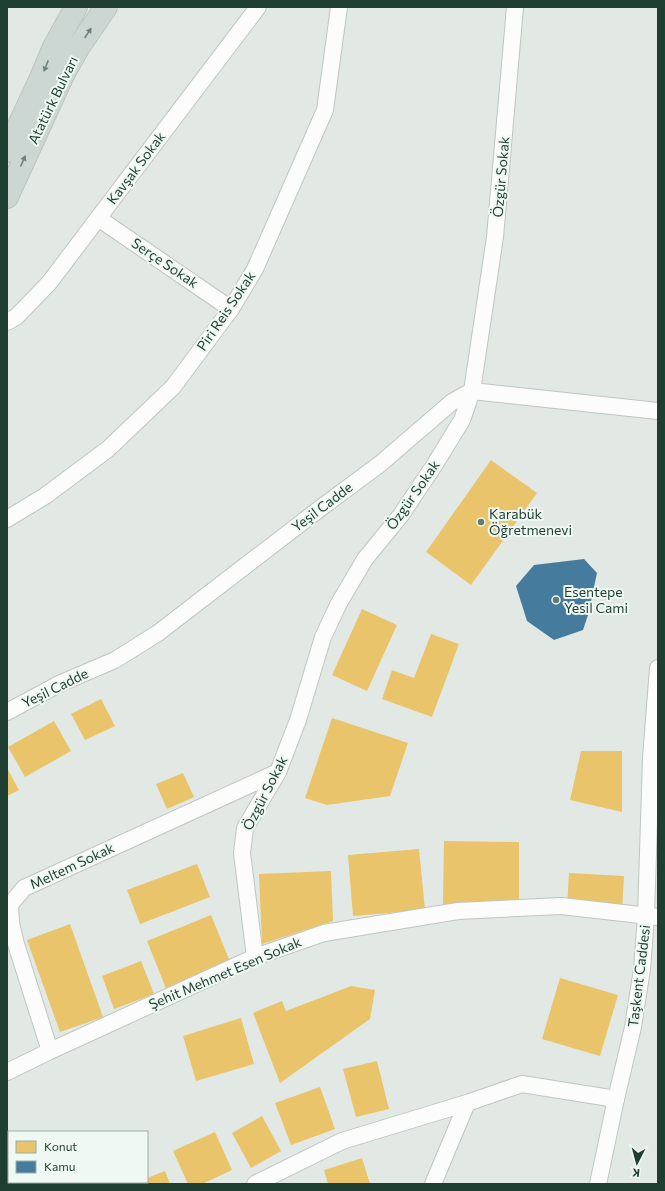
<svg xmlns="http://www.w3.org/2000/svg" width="665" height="1191" viewBox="0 0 665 1191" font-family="Commissioner,sans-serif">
	<rect width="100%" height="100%" fill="#e2e9e5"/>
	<!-- homes -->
	<g fill="#e9c46a">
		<polygon points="491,460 537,493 471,585 426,552"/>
		<polygon points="362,609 397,625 367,691 332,675"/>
		<polygon points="431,634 459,644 432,717 382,699 392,670 414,678"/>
		<polygon points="101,699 115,726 85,740 71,714"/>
		<polygon points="332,718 408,743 390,796 327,805 305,798"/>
		<polygon points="54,721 71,751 25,777 8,747"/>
		<polygon points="581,751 622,751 622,812 570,800"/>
		<polygon points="7,768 19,790 7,796"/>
		<polygon points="183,773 194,797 167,809 156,784"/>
		<polygon points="444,841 519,842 519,904 443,904"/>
		<polygon points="419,849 425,910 353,916 348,855"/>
		<polygon points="197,864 210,897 140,924 127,890"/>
		<polygon points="331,871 333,921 262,944 259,874"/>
		<polygon points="569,873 624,876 622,911 567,908"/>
		<polygon points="211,915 231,964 167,991 147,941"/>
		<polygon points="70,924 103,1017 60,1032 27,940"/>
		<polygon points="141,961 154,994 114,1009 102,976"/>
		<polygon points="560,978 618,995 600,1056 542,1039"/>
		<polygon points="351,986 375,990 370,1019 280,1083 253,1013 282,1001 286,1011"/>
		<polygon points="241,1018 254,1064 196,1081 183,1036"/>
		<polygon points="377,1061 389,1109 356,1117 343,1069"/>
		<polygon points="320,1087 335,1129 291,1145 275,1103"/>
		<polygon points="262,1116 281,1151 251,1168 232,1133"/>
		<polygon points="215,1132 232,1170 202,1184 188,1184 173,1151"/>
		<polygon points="362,1158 370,1184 328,1184 324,1170"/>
		<polygon points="165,1171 170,1184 134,1184 139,1182 147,1182 147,1178"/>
	</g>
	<!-- public -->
	<polygon fill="#457b9d" points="584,559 597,573 588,615 583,630 554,640 527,621 516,586 534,565"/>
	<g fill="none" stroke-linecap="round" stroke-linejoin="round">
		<!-- street casing -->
		<g stroke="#bfc6c2" stroke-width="18">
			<g id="street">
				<polyline points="98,218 231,309"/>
				<polyline points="7,322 16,317 49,283 258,7"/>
				<polyline points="7,519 45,496 108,449 173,387 231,309 255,269 325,110 339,7"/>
				<polyline points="7,712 61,683 115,660 158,633 322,507 380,464 452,402 472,391 658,411"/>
				<polyline points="255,957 242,853 245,828 278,772 298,720 323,637 339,603 365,559 401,515 435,464 462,420 472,391 495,237 515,7"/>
				<polyline points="50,1051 16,944 11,923 10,905 24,888 278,772"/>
				<polyline points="7,1072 50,1051 255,957 324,933 458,911 561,906 658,917"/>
				<polyline points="255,1184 342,1141 467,1103 522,1084 616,1099"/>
				<polyline points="433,1184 467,1103"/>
				<polyline points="598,1184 616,1099 633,1027 642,969 646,916 651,758 658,668"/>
			</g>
		</g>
		<!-- primary casing -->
		<g stroke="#bbc5c1" stroke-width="24">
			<g id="primary">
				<polyline points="7,151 40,80 54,47 76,7"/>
				<polyline points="7,197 63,75 78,48 106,7"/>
			</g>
		</g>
		<!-- street -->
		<use href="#street" stroke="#fbfcfb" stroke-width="16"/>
		<!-- primary -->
		<use href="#primary" stroke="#ccd6d2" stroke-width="22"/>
	</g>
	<!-- one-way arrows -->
	<defs><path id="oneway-solid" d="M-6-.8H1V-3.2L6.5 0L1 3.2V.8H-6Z"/></defs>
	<g fill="#6c827a">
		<use href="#oneway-solid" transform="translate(88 33) rotate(-56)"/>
		<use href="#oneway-solid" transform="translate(46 66) rotate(112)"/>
		<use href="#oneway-solid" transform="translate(23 161) rotate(-66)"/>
	</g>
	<!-- markers -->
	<g fill="#637a71" stroke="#f0f8f3" stroke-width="1.5">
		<circle cx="481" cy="522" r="4"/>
		<circle cx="556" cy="600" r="4"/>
	</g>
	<g text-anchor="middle" stroke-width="4" stroke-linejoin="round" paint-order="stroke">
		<!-- street labels -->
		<g font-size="14" fill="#1e3e32" stroke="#f0f8f3">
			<text transform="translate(53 100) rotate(-64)" y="5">Atatürk Bulvarı</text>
			<text transform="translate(136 168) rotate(-53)" y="5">Kavşak Sokak</text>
			<text transform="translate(501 177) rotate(-85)" y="5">Özgür Sokak</text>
			<text transform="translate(165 263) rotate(34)" y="5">Serçe Sokak</text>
			<text transform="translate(226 311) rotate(-56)" y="5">Piri Reis Sokak</text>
			<text transform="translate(413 495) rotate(-55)" y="5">Özgür Sokak</text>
			<text transform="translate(322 507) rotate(-37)" y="5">Yeşil Cadde</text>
			<text transform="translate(55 688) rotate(-26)" y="5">Yeşil Cadde</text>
			<text transform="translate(265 793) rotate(-63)" y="5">Özgür Sokak</text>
			<text transform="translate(72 866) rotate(-25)" y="5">Meltem Sokak</text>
			<text transform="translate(225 973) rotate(-23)" y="5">Şehit Mehmet Esen Sokak</text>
			<text transform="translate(639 976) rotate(-83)" y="5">Taşkent Caddesi</text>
		</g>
		<!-- poi labels -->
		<g font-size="14" fill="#1e3e32" stroke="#f0f8f3" text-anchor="start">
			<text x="489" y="519">Karabük<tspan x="489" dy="16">Öğretmenevi</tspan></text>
			<text x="564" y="597">Esentepe<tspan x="564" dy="16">Yesil Cami</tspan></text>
		</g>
	</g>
	<!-- border -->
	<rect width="665" height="1191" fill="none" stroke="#1e3e32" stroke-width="16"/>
	<!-- legend -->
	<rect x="8" y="1131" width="140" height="52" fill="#f0f8f3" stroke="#9caea6"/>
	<rect x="16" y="1141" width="20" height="12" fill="#e9c46a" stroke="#9caea6"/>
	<text x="44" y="1151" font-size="12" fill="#1e3e32">Konut</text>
	<rect x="16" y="1161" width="20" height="12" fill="#457b9d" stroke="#9caea6"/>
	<text x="44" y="1171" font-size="12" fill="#1e3e32">Kamu</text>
	<!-- north arrow -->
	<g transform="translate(637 1163) rotate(186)" stroke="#f0f8f3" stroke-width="3" paint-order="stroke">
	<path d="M0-3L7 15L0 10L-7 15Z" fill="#1e3e32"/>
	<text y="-6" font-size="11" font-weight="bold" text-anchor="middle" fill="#1e3e32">K</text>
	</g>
</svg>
